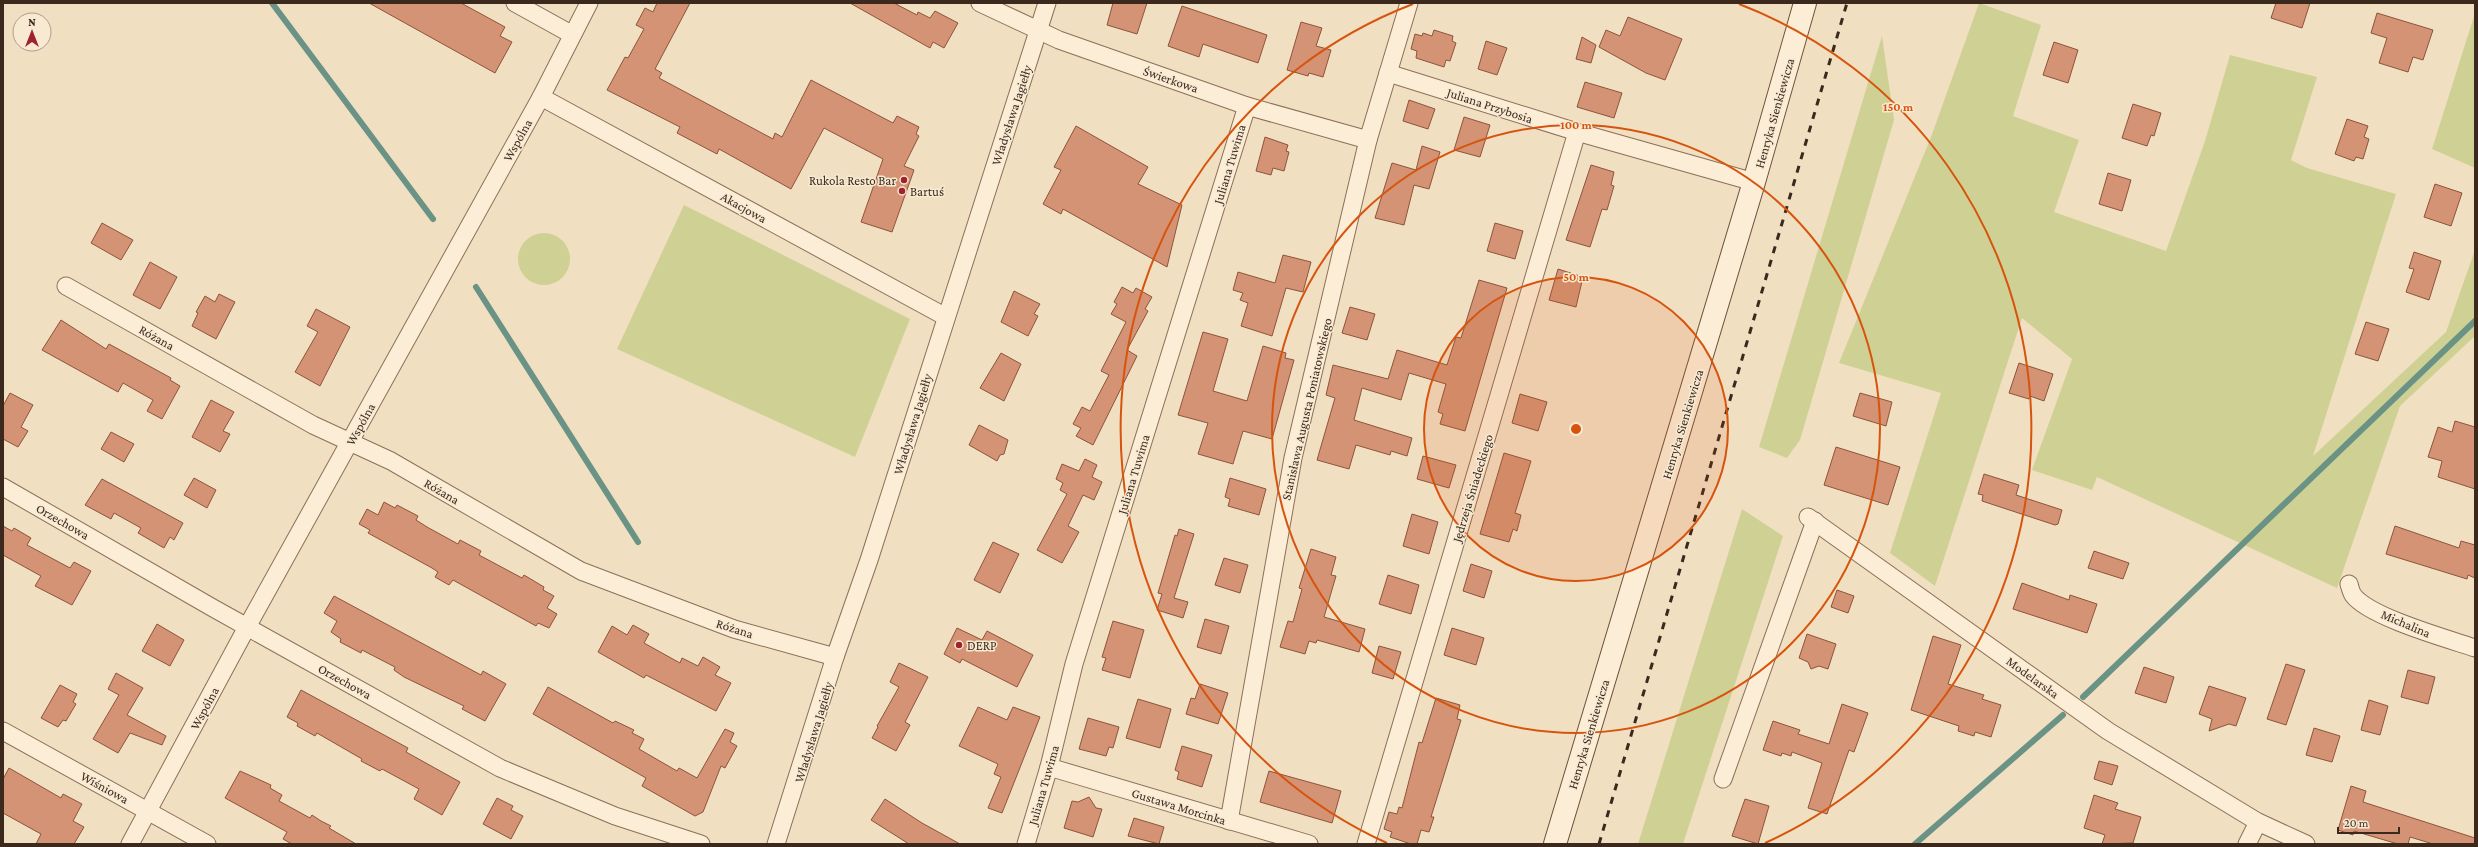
<svg xmlns="http://www.w3.org/2000/svg" width="2478" height="847" viewBox="0 0 2478 847" font-family="'Crimson Pro',serif">
	<rect width="100%" height="100%" fill="#f1dfc2"/>
	<!-- green -->
	<g fill="#cfd194">
		<polygon points="1979,3 2041,25 2013,116 2079,140 2054,212 2166,251 2205,141 2230,55 2317,77 2291,160 2307,168 2396,194 2313,456 2446,332 2475,250 2475,336 2400,406 2337,588 2097,477 2092,490 2032,470 2072,359 2022,318 1935,586 1890,553 1941,393 1839,363 1931,137"/>
		<polygon points="2475,13 2475,168 2432,149"/>
		<polygon points="1882,36 1894,120 1800,440 1787,458 1759,447"/>
		<polygon points="684,205 910,319 855,457 617,349"/>
		<circle cx="544" cy="259" r="26"/>
		<polygon points="1742,509 1783,536 1683,844 1638,844"/>
	</g>
	<g fill="none" stroke-linecap="round" stroke-linejoin="round">
		<!-- stream -->
		<g stroke="#6a9385" stroke-width="6">
			<polyline points="272,3 433,219"/>
			<polyline points="476,287 638,542"/>
			<polyline points="2083,697 2475,321"/>
			<polyline points="1915,844 2063,715"/>
		</g>
	</g>
	<!-- building -->
	<g fill="#d39374" stroke="#8e543b">
		<polygon points="369,3 461,3 505,27 500,36 512,42 495,73"/>
		<polygon points="657,3 690,3 655,69 662,73 659,78 773,139 775,133 782,137 811,80 893,123 897,116 919,127 916,134 919,136 904,166 914,170 892,232 861,222 883,159 824,128 791,189 719,149 717,154 677,133 680,127 607,90 625,57 628,58 644,29 636,25 645,8 653,12"/>
		<polygon points="850,3 894,3 917,15 918,12 930,18 935,11 958,23 944,48 933,42 930,48"/>
		<polygon points="1113,3 1147,3 1137,34 1107,25"/>
		<polygon points="2276,3 2310,3 2302,28 2271,18"/>
		<polygon points="1182,6 1267,35 1258,63 1203,44 1199,57 1168,46"/>
		<polygon points="2377,13 2433,30 2423,60 2413,57 2408,72 2379,63 2387,38 2371,33"/>
		<polygon points="1628,17 1682,39 1665,80 1646,73 1599,47 1606,30 1620,36"/>
		<polygon points="1301,22 1322,28 1316,46 1331,50 1323,77 1309,73 1308,76 1287,70"/>
		<polygon points="1434,30 1453,36 1452,41 1456,43 1450,61 1446,60 1444,67 1416,58 1417,51 1411,49 1415,34 1422,36 1423,33 1432,36"/>
		<polygon points="1582,37 1596,45 1591,63 1576,59"/>
		<polygon points="1486,41 1507,48 1497,75 1478,69"/>
		<polygon points="2054,42 2078,50 2068,83 2043,75"/>
		<polygon points="1585,82 1622,93 1614,118 1577,107"/>
		<polygon points="1409,100 1435,109 1428,129 1403,121"/>
		<polygon points="2133,104 2161,113 2154,136 2151,135 2147,146 2122,138"/>
		<polygon points="1464,117 1490,125 1480,157 1454,150"/>
		<polygon points="2347,119 2368,126 2364,137 2369,139 2363,159 2356,157 2354,161 2335,154"/>
		<polygon points="1076,126 1148,167 1138,184 1182,205 1167,267 1063,209 1061,214 1043,204 1061,170 1054,167"/>
		<polygon points="1265,137 1288,145 1286,151 1289,152 1284,171 1273,168 1271,175 1256,171"/>
		<polygon points="1422,146 1440,152 1429,189 1414,185 1404,225 1375,218 1392,163 1416,170"/>
		<polygon points="1591,165 1614,172 1611,185 1614,186 1607,210 1602,209 1590,247 1566,240"/>
		<polygon points="2108,173 2131,180 2122,211 2099,204"/>
		<polygon points="2435,184 2462,193 2451,226 2424,217"/>
		<polygon points="102,223 133,240 121,260 91,243"/>
		<polygon points="1495,223 1523,231 1515,259 1487,251"/>
		<polygon points="2414,252 2441,261 2429,300 2406,292 2414,269 2409,268"/>
		<polygon points="1283,255 1311,262 1303,292 1286,288 1272,336 1241,326 1248,303 1240,300 1243,293 1233,290 1238,272 1275,283"/>
		<polygon points="150,262 177,277 160,309 133,295"/>
		<polygon points="1558,269 1583,277 1576,307 1549,300"/>
		<polygon points="1479,280 1507,288 1465,431 1440,424 1443,414 1438,412 1446,384 1409,373 1401,400 1362,388 1354,420 1412,438 1407,456 1391,451 1390,455 1356,445 1349,469 1317,460 1335,398 1326,395 1333,365 1388,379 1397,350 1447,365 1456,337 1461,338"/>
		<polygon points="1122,287 1133,293 1136,288 1152,297 1145,309 1148,311 1127,350 1137,356 1093,445 1076,436 1081,428 1073,424 1082,407 1090,411 1109,375 1101,371 1126,322 1111,314 1117,304 1114,302"/>
		<polygon points="1014,291 1040,304 1034,314 1038,316 1028,336 1001,322"/>
		<polygon points="219,294 235,302 216,339 192,326 198,313 196,312 205,296 215,302"/>
		<polygon points="1350,307 1375,314 1367,340 1342,333"/>
		<polygon points="316,309 350,327 320,386 295,372 318,332 307,326"/>
		<polygon points="61,320 106,349 109,344 171,378 170,380 180,386 162,419 147,411 153,400 123,383 118,392 42,350"/>
		<polygon points="2366,322 2389,329 2378,361 2355,354"/>
		<polygon points="1203,332 1228,339 1213,391 1247,401 1263,346 1286,353 1285,358 1294,360 1272,439 1243,431 1233,464 1198,454 1208,423 1178,415"/>
		<polygon points="1001,353 1021,364 1004,401 980,388"/>
		<polygon points="2019,363 2053,374 2044,401 2030,396 2029,399 2009,393"/>
		<polygon points="10,393 33,405 21,427 28,431 18,447 3,439 3,406"/>
		<polygon points="1860,393 1892,402 1886,426 1853,416"/>
		<polygon points="1520,394 1547,402 1538,431 1512,423"/>
		<polygon points="211,400 234,412 223,431 230,434 220,452 192,437"/>
		<polygon points="2455,421 2475,427 2475,489 2438,477 2442,461 2428,457 2438,427 2452,432"/>
		<polygon points="979,425 1008,440 1004,454 1000,455 997,461 969,445"/>
		<polygon points="111,432 134,444 124,462 101,449"/>
		<polygon points="1836,447 1900,467 1888,505 1824,485"/>
		<polygon points="1504,453 1531,461 1515,513 1521,515 1517,531 1513,529 1509,542 1480,534"/>
		<polygon points="1423,456 1456,465 1449,488 1417,479"/>
		<polygon points="1085,459 1097,465 1092,477 1102,482 1094,500 1083,495 1068,526 1079,532 1062,563 1037,550 1067,494 1060,490 1063,483 1056,479 1062,464 1079,471"/>
		<polygon points="1984,474 2019,485 2016,495 2062,510 2058,524 2055,525 1982,501 1983,495 1978,494"/>
		<polygon points="194,478 216,490 207,508 184,495"/>
		<polygon points="1230,478 1266,489 1259,515 1228,506 1230,499 1225,497"/>
		<polygon points="102,479 183,523 174,540 170,537 164,548 138,533 141,528 114,513 111,519 85,505"/>
		<polygon points="384,502 395,508 397,505 418,516 416,520 427,527 458,544 460,540 481,551 479,555 522,578 524,575 544,587 543,590 554,596 547,608 557,614 549,628 538,623 536,626 453,580 449,585 435,577 438,572 432,568 368,533 370,530 359,524 367,509 378,515"/>
		<polygon points="1412,514 1438,522 1429,554 1403,546"/>
		<polygon points="3,526 12,531 14,528 31,538 27,545 70,568 74,562 91,571 72,605 35,586 41,576 3,555"/>
		<polygon points="2395,526 2459,548 2461,541 2475,545 2475,578 2468,575 2467,579 2386,554"/>
		<polygon points="1179,529 1194,534 1174,598 1188,602 1183,618 1157,610 1162,594 1158,593 1175,535 1177,536"/>
		<polygon points="993,542 1019,554 1000,593 974,580"/>
		<polygon points="1311,549 1336,557 1331,575 1336,576 1324,617 1365,629 1359,652 1317,640 1316,643 1309,641 1305,654 1280,647 1288,621 1293,622 1302,589 1299,588"/>
		<polygon points="2094,551 2129,563 2123,579 2088,568"/>
		<polygon points="1224,558 1248,565 1240,593 1215,585"/>
		<polygon points="1471,564 1492,571 1484,598 1463,591"/>
		<polygon points="1388,575 1419,585 1411,614 1379,604"/>
		<polygon points="2022,583 2069,600 2070,595 2097,604 2087,633 2013,609"/>
		<polygon points="1837,590 1854,596 1848,613 1831,607"/>
		<polygon points="334,596 481,675 483,671 506,684 485,721 462,709 464,706 404,677 394,670 395,667 362,650 361,653 340,642 341,639 331,632 337,621 324,613"/>
		<polygon points="1205,619 1229,626 1221,654 1197,647"/>
		<polygon points="1113,621 1144,630 1130,678 1102,670 1106,658 1102,657"/>
		<polygon points="157,624 184,640 170,666 142,651"/>
		<polygon points="633,625 649,634 644,643 680,663 682,658 698,666 703,657 720,667 715,675 731,683 716,711 646,675 644,678 598,652 612,626 627,635"/>
		<polygon points="957,628 982,640 987,631 1033,655 1017,687 962,659 960,663 944,654"/>
		<polygon points="1452,628 1484,638 1476,665 1444,655"/>
		<polygon points="1807,634 1836,644 1828,669 1819,666 1811,669 1808,662 1799,658"/>
		<polygon points="1933,636 1961,645 1948,684 1984,695 1982,699 2001,705 1991,737 1975,732 1974,736 1958,731 1959,726 1911,710"/>
		<polygon points="1379,646 1401,652 1393,679 1372,673"/>
		<polygon points="899,663 928,677 905,722 910,725 896,751 872,738 878,727 877,726 899,687 890,682"/>
		<polygon points="2286,664 2305,670 2286,725 2267,719"/>
		<polygon points="2144,667 2174,677 2166,703 2135,693"/>
		<polygon points="2408,670 2435,677 2428,704 2401,697"/>
		<polygon points="116,673 143,688 127,715 166,736 162,745 130,733 118,753 93,739 119,695 108,689"/>
		<polygon points="1200,684 1228,693 1218,724 1186,714 1191,698 1195,699"/>
		<polygon points="60,685 77,694 73,702 76,704 66,721 63,720 58,727 41,718"/>
		<polygon points="2209,686 2246,698 2236,726 2229,724 2209,731 2212,719 2199,714"/>
		<polygon points="548,687 613,723 615,721 634,730 632,733 644,739 639,749 677,771 679,768 697,778 725,729 734,733 730,742 737,746 725,768 721,766 703,812 695,816 642,786 646,778 533,714"/>
		<polygon points="301,690 408,748 406,752 460,782 442,815 414,799 419,789 382,769 380,771 361,761 362,759 317,733 315,736 297,726 298,723 287,717"/>
		<polygon points="1436,698 1460,705 1457,719 1461,720 1431,817 1434,817 1429,832 1421,830 1417,844 1411,844 1390,837 1392,832 1384,829 1389,812 1397,814 1399,807 1402,808 1419,742 1422,743"/>
		<polygon points="1138,699 1171,709 1160,748 1126,738"/>
		<polygon points="2369,700 2388,706 2380,735 2361,730"/>
		<polygon points="1842,704 1868,713 1854,752 1849,750 1827,814 1808,808 1822,763 1792,752 1791,756 1782,753 1781,756 1763,750 1773,721 1800,730 1798,734 1829,744"/>
		<polygon points="978,707 1007,720 1013,707 1040,717 1002,813 988,808 1001,777 994,774 998,764 959,746"/>
		<polygon points="1088,718 1119,727 1113,748 1109,747 1106,756 1079,749"/>
		<polygon points="2314,728 2340,736 2332,762 2306,755"/>
		<polygon points="1182,746 1212,755 1202,787 1177,779 1179,772 1175,770"/>
		<polygon points="2099,761 2118,766 2112,785 2094,779"/>
		<polygon points="9,768 61,798 63,794 82,804 73,821 84,827 74,844 36,844 41,834 3,813 3,779"/>
		<polygon points="240,771 271,785 270,788 282,795 279,801 310,818 312,815 321,821 331,826 329,828 356,844 292,844 283,839 287,832 225,798"/>
		<polygon points="1269,771 1341,791 1332,823 1260,802"/>
		<polygon points="2351,786 2366,791 2363,802 2475,838 2475,844 2433,844 2410,837 2408,844 2398,844 2354,831 2353,835 2338,830"/>
		<polygon points="2094,795 2118,803 2115,809 2141,817 2133,843 2102,844 2105,835 2084,828"/>
		<polygon points="1089,797 1096,808 1102,809 1093,837 1064,828 1072,801 1078,802"/>
		<polygon points="497,798 513,806 511,810 523,816 511,839 483,824"/>
		<polygon points="885,799 922,823 960,844 909,844 871,820"/>
		<polygon points="1745,799 1769,806 1758,844 1732,836"/>
		<polygon points="1134,818 1164,827 1159,844 1128,836"/>
	</g>
	<g fill="none" stroke-linecap="round" stroke-linejoin="round">
		<!-- street casing -->
		<g stroke="#8d6f57" stroke-width="19">
			<g id="street">
				<polyline points="515,3 571,34"/>
				<polyline points="980,3 1059,40 1247,106 1368,140"/>
				<polyline points="1388,73 1577,132 1754,182"/>
				<polyline points="541,97 946,317"/>
				<polyline points="66,286 313,425 391,461 581,571 734,629 835,657"/>
				<polyline points="3,487 213,608 500,768 615,816 701,844"/>
				<polyline points="1808,517 2108,731 2258,822 2306,844"/>
				<path d="M2349,584C2350,587 2351,592 2353,595C2369,617 2448,639 2475,648"/>
				<polyline points="3,731 207,844"/>
				<polyline points="1049,767 1309,844"/>
				<polyline points="1723,779 1815,521"/>
				<polyline points="1229,821 1293,458 1368,140 1409,3"/>
				<polyline points="130,844 247,627 541,97 589,3"/>
				<polyline points="776,844 835,657 869,560 1047,3"/>
				<polyline points="1026,844 1049,767 1074,664 1247,106"/>
				<polyline points="1366,844 1577,132"/>
				<polyline points="2247,844 2258,822"/>
			</g>
		</g>
		<!-- secondary casing -->
		<g stroke="#6f503a" stroke-width="24">
			<polyline id="secondary" points="1555,844 1754,182 1805,3"/>
		</g>
		<!-- street -->
		<use href="#street" stroke="#fbedd6" stroke-width="17"/>
		<!-- secondary -->
		<use href="#secondary" stroke="#fbedd6" stroke-width="22"/>
		<!-- rail -->
		<polyline stroke="#3b291d" stroke-width="3" stroke-dasharray="7 7" stroke-linecap="butt" points="1599,844 1847,3"/>
	</g>
	<!-- distance rings -->
	<circle cx="1576" cy="429" r="152" fill="#d7540e" fill-opacity=".12"/>
	<g fill="none" stroke="#d7540e" stroke-width="2">
		<circle cx="1576" cy="429" r="152"/>
		<circle cx="1576" cy="429" r="304"/>
		<path d="M1387 843A455 455 0 0 1 1413 4M1739 4A455 455 0 0 1 1765 843"/>
	</g>
	<!-- markers -->
	<g fill="#a1222f" stroke="#f8ead2" stroke-width="1.5">
		<circle cx="904" cy="180" r="4"/>
		<circle cx="902" cy="191" r="4"/>
		<circle cx="959" cy="645" r="4"/>
	</g>
	<g text-anchor="middle" stroke-width="3" stroke-linejoin="round" paint-order="stroke">
		<!-- street labels -->
		<g font-size="13" fill="#3b291d" stroke="#f8ead2">
			<text transform="translate(1171 79) rotate(19)" y="5">Świerkowa</text>
			<text transform="translate(1490 105) rotate(18)" y="5">Juliana Przybosia</text>
			<text transform="translate(1774 113) rotate(-74)" y="5">Henryka Sienkiewicza</text>
			<text transform="translate(1011 115) rotate(-72)" y="5">Władysława Jagiełły</text>
			<text transform="translate(517 140) rotate(-61)" y="5">Wspólna</text>
			<text transform="translate(1229 164) rotate(-73)" y="5">Juliana Tuwima</text>
			<text transform="translate(744 207) rotate(29)" y="5">Akacjowa</text>
			<text transform="translate(157 337) rotate(29)" y="5">Różana</text>
			<text transform="translate(1306 409) rotate(-77)" y="5">Stanisława Augusta Poniatowskiego</text>
			<text transform="translate(360 424) rotate(-61)" y="5">Wspólna</text>
			<text transform="translate(912 424) rotate(-73)" y="5">Władysława Jagiełły</text>
			<text transform="translate(1682 424) rotate(-73)" y="5">Henryka Sienkiewicza</text>
			<text transform="translate(1133 474) rotate(-73)" y="5">Juliana Tuwima</text>
			<text transform="translate(1472 488) rotate(-73)" y="5">Jędrzeja Śniadeckiego</text>
			<text transform="translate(442 491) rotate(30)" y="5">Różana</text>
			<text transform="translate(63 521) rotate(30)" y="5">Orzechowa</text>
			<text transform="translate(2406 623) rotate(23)" y="5">Michalina</text>
			<text transform="translate(735 628) rotate(18)" y="5">Różana</text>
			<text transform="translate(2033 677) rotate(36)" y="5">Modelarska</text>
			<text transform="translate(345 681) rotate(29)" y="5">Orzechowa</text>
			<text transform="translate(204 708) rotate(-62)" y="5">Wspólna</text>
			<text transform="translate(813 732) rotate(-73)" y="5">Władysława Jagiełły</text>
			<text transform="translate(1588 734) rotate(-73)" y="5">Henryka Sienkiewicza</text>
			<text transform="translate(1043 785) rotate(-74)" y="5">Juliana Tuwima</text>
			<text transform="translate(105 787) rotate(29)" y="5">Wiśniowa</text>
			<text transform="translate(1179 806) rotate(17)" y="5">Gustawa Morcinka</text>
		</g>
		<!-- poi labels -->
		<g font-size="13" fill="#3b291d" stroke="#f8ead2" text-anchor="start">
			<text x="896" y="185" text-anchor="end">Rukola Resto Bar</text>
			<text x="910" y="196">Bartuś</text>
			<text x="967" y="650">DERP</text>
		</g>
	</g>
	<circle cx="1576" cy="429" r="6" fill="#d7540e" stroke="#f8ead2" stroke-width="2"/>
	<g font-size="12" text-anchor="middle" font-weight="bold" fill="#d7540e" stroke="#f8ead2" stroke-width="3" stroke-linejoin="round" paint-order="stroke">
		<text x="1898" y="111">150 m</text>
		<text x="1576" y="129">100 m</text>
		<text x="1576" y="281">50 m</text>
	</g>
	<!-- border -->
	<rect width="2478" height="847" fill="none" stroke="#3b291d" stroke-width="8"/>
	<!-- north arrow -->
	<g transform="translate(32 32)"><circle r="19" fill="#f8ead2" stroke="#ac9d8a"/>
	<path d="M0-3L7 15L0 10L-7 15Z" fill="#a1222f"/>
	<text y="-6" font-size="11" font-weight="bold" text-anchor="middle" fill="#3b291d">N</text>
	</g>
	<!-- scale -->
	<path d="M2338 827v6h61v-6" fill="none" stroke="#3b291d" stroke-width="2"/>
	<text x="2344" y="827" font-size="12" fill="#3b291d" stroke="#f8ead2" stroke-width="3" paint-order="stroke">20 m</text>
</svg>
